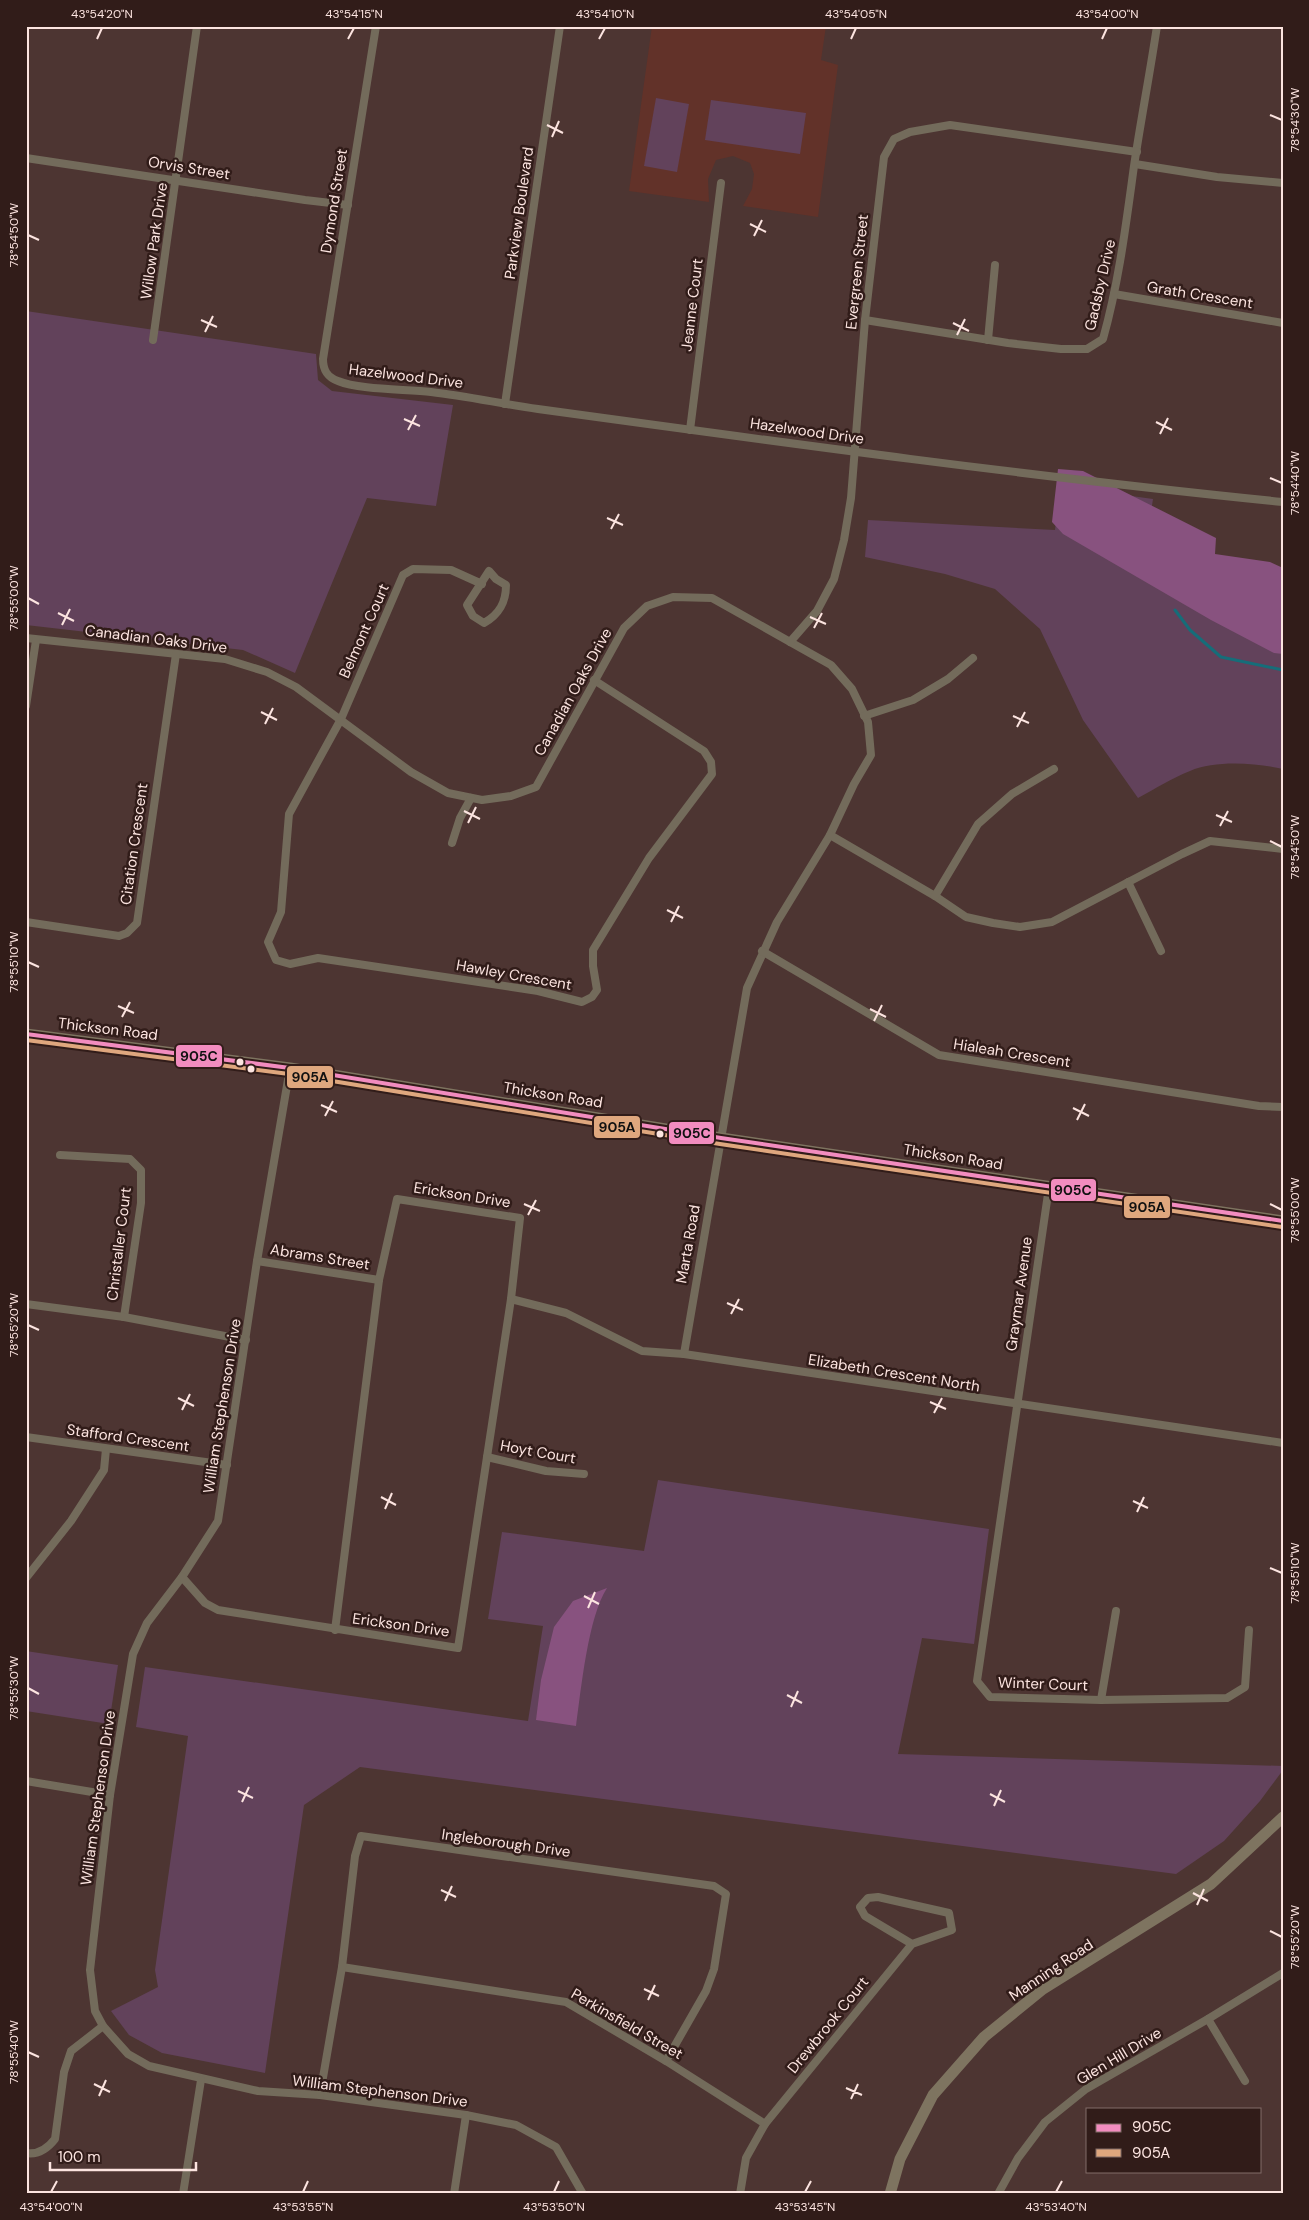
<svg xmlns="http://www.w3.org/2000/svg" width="1309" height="2220" viewBox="0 0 1309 2220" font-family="'DM Sans',sans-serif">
	<rect width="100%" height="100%" fill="#4d3532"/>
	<!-- built -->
	<polygon fill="#623229" points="652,26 826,26 821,60 838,65 818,217 743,206 752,189 754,174 750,163 733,156 716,160 708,179 709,202 629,191"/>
	<!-- green -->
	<g fill="#62425b">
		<polygon points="656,98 689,104 677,172 644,166"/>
		<polygon points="711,100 806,113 800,154 705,140"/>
		<polygon points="26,311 316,354 318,380 332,391 453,405 436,506 367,498 295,673 243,650 26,625"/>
		<path d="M1060,486L1153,499L1144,557L1283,624V769C1257,763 1215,760 1190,771C1172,778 1155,789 1138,798L1083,720L1040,629L995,589L945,574L865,557L868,520L1055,530Z"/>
		<polygon points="658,1480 989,1529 974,1644 922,1638 898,1754 1283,1766 1283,1770 1260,1801 1224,1841 1176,1874 360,1767 304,1805 265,2073 162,2053 129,2035 111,2011 158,1987 155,1970 188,1736 136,1727 145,1667 528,1721 543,1626 488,1619 502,1532 644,1551"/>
		<polygon points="26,1651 118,1665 109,1724 26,1711"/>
	</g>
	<!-- forest -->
	<g fill="#88527f">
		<polygon points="1058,469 1083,471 1216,538 1215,554 1270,562 1283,568 1283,654 1274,653 1211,620 1063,534 1052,522"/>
		<path d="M607,1588C588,1617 581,1690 576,1726L536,1720L541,1680L554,1627L573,1601Z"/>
	</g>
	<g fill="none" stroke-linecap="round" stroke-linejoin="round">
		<!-- stream -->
		<polyline stroke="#166d79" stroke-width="3" points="1175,610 1190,630 1221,657 1283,670"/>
		<!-- minor -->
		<g stroke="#736b5b" stroke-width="8">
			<path d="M376,26L323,359C323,370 327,377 338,381C359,390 407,389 431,392C467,396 502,404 538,409C786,443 1034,477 1283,502"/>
			<polyline points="26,158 305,200 348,205"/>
			<polyline points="1135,164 1217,177 1283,183"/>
			<polyline points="1114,294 1283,323"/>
			<path d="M865,320L1008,343L1061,349H1087L1103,339C1119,282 1126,224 1134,166C1141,119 1150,73 1157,26"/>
			<polyline points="153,340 197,26"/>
			<polyline points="988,340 995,265"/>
			<polyline points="505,404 560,26"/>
			<polyline points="690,430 721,183"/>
			<path d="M489,571L496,579L506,585C506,602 500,614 484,623L473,616L467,605Z"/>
			<polyline points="482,584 451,570 413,569 403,575 341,719 289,814 281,912 268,942 276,960 290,964 318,958 538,991 582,1002 592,997 597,990 593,966 593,950 649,858 712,774 711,762 704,751 594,680"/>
			<polyline points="26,638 225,659 267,672 296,687 411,772 448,793 482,800 511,796 536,787 624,628 647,606 673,597 712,598 831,665 852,689 868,722 871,755 854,784 830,835 777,922 747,988 684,1354"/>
			<polyline points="790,642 817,611 834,579 844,540 851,498 865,320 884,157 894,139 910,132 950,125 1137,152"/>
			<polyline points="26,706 36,640"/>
			<polyline points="864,716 913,700 948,679 973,658"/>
			<polyline points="830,835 935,896 966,917 993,923 1020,927 1052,922 1182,854 1210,841 1283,849"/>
			<polyline points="452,843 460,818 471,798"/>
			<polyline points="1128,882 1161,951"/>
			<polyline points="935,896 978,824 1012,794 1054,769"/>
			<polyline points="26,922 119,936 127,933 137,923 176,654"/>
			<polyline points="762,951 939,1055 1259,1106 1283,1107"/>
			<polyline points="290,1068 257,1261 218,1521 182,1577 147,1623 133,1654 110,1795 90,1970 95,2011 103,2026 128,2054 149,2066 258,2091 320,2095 466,2115 516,2125 556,2147 583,2194"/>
			<polyline points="60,1155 130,1159 141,1170 141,1203 124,1317"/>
			<polyline points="1049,1187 977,1681 990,1697 1101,1700 1227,1698 1245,1687 1249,1630"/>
			<polyline points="257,1261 379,1280"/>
			<polyline points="511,1299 566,1313 642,1351 684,1354 1283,1443"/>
			<polyline points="26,1304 124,1317 246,1340"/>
			<polyline points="26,1437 227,1465"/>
			<polyline points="487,1457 546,1471 584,1474"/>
			<polyline points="182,1577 205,1603 218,1610 458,1648 511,1299 520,1218 397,1199 379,1280 335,1630"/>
			<polyline points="26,1578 71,1521 104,1470 106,1449"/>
			<polyline points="1101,1700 1116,1611"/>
			<polyline points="26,1781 110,1795"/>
			<polyline points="342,1967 566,2002 666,2061 765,2124"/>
			<polyline points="1208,2019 1245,2081"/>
			<polyline points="320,2095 342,1967 355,1856 361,1836 714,1886 726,1894 714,1969 706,1991 666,2061"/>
			<path d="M26,2153C38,2155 48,2148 55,2139L64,2072L71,2051L103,2026"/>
			<polyline points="183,2194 201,2080"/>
			<polyline points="454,2194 466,2115"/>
			<polyline points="740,2194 746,2158 765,2124 912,1944 952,1930 949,1913 878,1897 868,1898 860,1907 865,1916 912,1944"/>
			<polyline points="998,2194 1018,2158 1045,2122 1086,2089 1208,2019 1283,1973"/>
		</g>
		<!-- secondary -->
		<g stroke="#7e7460" stroke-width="11">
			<polyline points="26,1034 290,1068 721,1138 1283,1221"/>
			<polyline points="890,2194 900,2159 933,2095 984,2037 1043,1989 1211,1884 1283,1817"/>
		</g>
		<!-- bus-1 casing -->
		<g stroke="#311c19" stroke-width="8">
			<polyline id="bus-1" points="26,1034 290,1068 721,1138 1283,1221"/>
		</g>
		<!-- bus-2 casing -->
		<g stroke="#311c19" stroke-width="8">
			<polyline id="bus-2" points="26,1040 289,1074 720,1144 1282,1227"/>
		</g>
		<!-- bus-1 -->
		<use href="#bus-1" stroke="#f28cbf" stroke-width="4"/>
		<!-- bus-2 -->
		<use href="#bus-2" stroke="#dfa77e" stroke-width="4"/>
	</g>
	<!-- ticks -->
	<path fill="none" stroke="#fce4e0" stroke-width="2" d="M97,39L102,28M348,39L354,28M599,39L605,28M851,39L856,28M1102,39L1107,28M1270,115L1282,120M547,125L563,133M552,137L559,121M750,224L766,232M28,235L39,240M754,236L762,220M201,320L217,327M953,323L969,331M205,332L213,316M957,335L965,319M404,419L420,426M1156,422L1172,430M408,430L416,415M1160,434L1168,418M1270,478L1282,483M607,518L623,525M611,529L619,514M28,598L39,604M58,613L74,621M810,617L826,624M62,625L70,609M814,628L822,613M261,712L277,720M1013,716L1029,723M265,724L273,708M1017,727L1025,712M464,811L480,819M1216,815L1232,822M468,823L476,807M1220,826L1228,811M1270,841L1282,847M667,910L683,918M671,922L679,906M28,962L39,967M118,1006L134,1013M870,1009L886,1017M122,1017L130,1002M874,1021L882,1005M321,1105L337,1112M1073,1108L1089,1116M325,1116L333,1101M1077,1120L1085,1104M524,1204L540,1211M1270,1204L1282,1210M528,1215L536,1200M727,1303L743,1310M731,1314L739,1299M28,1325L39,1330M178,1398L194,1406M930,1402L946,1409M182,1410L190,1394M934,1413L942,1398M381,1497L396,1505M1133,1501L1148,1508M385,1509L392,1493M1137,1512L1144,1497M1270,1568L1282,1573M584,1596L599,1604M588,1608L595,1592M28,1688L39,1694M787,1695L802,1703M791,1707L798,1691M238,1791L253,1798M990,1794L1005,1802M242,1802L249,1787M994,1806L1001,1790M441,1890L456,1897M1193,1893L1208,1901M445,1901L452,1886M1197,1905L1204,1889M1270,1931L1282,1937M644,1989L659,1996M648,2000L655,1985M28,2052L39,2057M94,2084L110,2092M846,2088L862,2095M99,2096L106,2080M851,2099L858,2084M51,2192L57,2181M303,2192L308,2181M554,2192L559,2181M805,2192L811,2181M1056,2192L1062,2181"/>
	<!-- markers -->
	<g fill="#fce4e0" stroke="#311c19" stroke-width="2">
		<circle cx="240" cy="1062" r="4.5"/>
		<circle cx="251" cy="1069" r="4.5"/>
		<circle cx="660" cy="1134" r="4.5"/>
	</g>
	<g text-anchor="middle" stroke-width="5" stroke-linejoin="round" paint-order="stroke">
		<!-- street labels -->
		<g font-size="15" fill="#fce4e0" stroke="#311c19">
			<text transform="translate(189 168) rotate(9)" y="5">Orvis Street</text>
			<text transform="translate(334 201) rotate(-81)" y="5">Dymond Street</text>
			<text transform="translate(519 213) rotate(-82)" y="5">Parkview Boulevard</text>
			<text transform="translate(154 241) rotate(-82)" y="5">Willow Park Drive</text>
			<text transform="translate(857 272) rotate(-84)" y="5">Evergreen Street</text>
			<text transform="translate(1100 285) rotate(-77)" y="5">Gadsby Drive</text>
			<text transform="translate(1200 295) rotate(9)" y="5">Grath Crescent</text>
			<text transform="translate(692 305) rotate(-83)" y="5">Jeanne Court</text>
			<text transform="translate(406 376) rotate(7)" y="5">Hazelwood Drive</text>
			<text transform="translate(807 431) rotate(8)" y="5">Hazelwood Drive</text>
			<text transform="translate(364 631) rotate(-66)" y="5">Belmont Court</text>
			<text transform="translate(156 639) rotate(7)" y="5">Canadian Oaks Drive</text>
			<text transform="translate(573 692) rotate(-61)" y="5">Canadian Oaks Drive</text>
			<text transform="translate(134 844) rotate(-82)" y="5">Citation Crescent</text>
			<text transform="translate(514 975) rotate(10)" y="5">Hawley Crescent</text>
			<text transform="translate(108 1029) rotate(7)" y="5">Thickson Road</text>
			<text transform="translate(1012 1053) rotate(9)" y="5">Hialeah Crescent</text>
			<text transform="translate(553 1095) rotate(9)" y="5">Thickson Road</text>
			<text transform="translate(953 1157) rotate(9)" y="5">Thickson Road</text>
			<text transform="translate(462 1195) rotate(9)" y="5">Erickson Drive</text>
			<text transform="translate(119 1244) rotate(-83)" y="5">Christaller Court</text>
			<text transform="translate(688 1244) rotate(-80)" y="5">Marta Road</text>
			<text transform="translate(320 1257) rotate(9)" y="5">Abrams Street</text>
			<text transform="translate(1019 1294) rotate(-82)" y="5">Graymar Avenue</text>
			<text transform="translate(894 1373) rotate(9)" y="5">Elizabeth Crescent North</text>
			<text transform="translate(222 1406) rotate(-81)" y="5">William Stephenson Drive</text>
			<text transform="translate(128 1438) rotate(8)" y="5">Stafford Crescent</text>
			<text transform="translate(538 1452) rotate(10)" y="5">Hoyt Court</text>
			<text transform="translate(401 1625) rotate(8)" y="5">Erickson Drive</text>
			<text transform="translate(1043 1684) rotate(2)" y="5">Winter Court</text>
			<text transform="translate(98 1798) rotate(-82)" y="5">William Stephenson Drive</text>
			<text transform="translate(506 1843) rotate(8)" y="5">Ingleborough Drive</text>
			<text transform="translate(1051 1970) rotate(-34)" y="5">Manning Road</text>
			<text transform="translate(627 2024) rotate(30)" y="5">Perkinsfield Street</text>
			<text transform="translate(828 2025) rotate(-51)" y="5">Drewbrook Court</text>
			<text transform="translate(1119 2056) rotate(-31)" y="5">Glen Hill Drive</text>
			<text transform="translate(380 2091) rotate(7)" y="5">William Stephenson Drive</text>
		</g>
	</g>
	<g stroke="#311c19" stroke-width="2">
		<rect x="175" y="1044" width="48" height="24" rx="5" fill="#f28cbf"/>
		<rect x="286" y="1065" width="48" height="24" rx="5" fill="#dfa77e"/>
		<rect x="593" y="1115" width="48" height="24" rx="5" fill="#dfa77e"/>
		<rect x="668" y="1121" width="47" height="24" rx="5" fill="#f28cbf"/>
		<rect x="1050" y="1178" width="47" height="24" rx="5" fill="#f28cbf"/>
		<rect x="1123" y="1195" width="48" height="24" rx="5" fill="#dfa77e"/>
	</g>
	<g font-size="14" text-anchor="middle" font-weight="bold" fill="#111">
		<text x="199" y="1061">905C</text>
		<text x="310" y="1082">905A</text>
		<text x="617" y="1132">905A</text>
		<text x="692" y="1138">905C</text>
		<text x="1073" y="1195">905C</text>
		<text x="1147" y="1212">905A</text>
	</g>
	<!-- border -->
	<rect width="1309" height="2220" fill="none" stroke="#311c19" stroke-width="55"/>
	<!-- legend -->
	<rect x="1086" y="2108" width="175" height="65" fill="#311c19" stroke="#826c69"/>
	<rect x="1096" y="2124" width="25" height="8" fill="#f28cbf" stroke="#826c69"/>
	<text x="1132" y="2132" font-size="15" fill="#fce4e0">905C</text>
	<rect x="1096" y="2149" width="25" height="8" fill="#dfa77e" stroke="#826c69"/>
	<text x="1132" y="2158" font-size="15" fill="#fce4e0">905A</text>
	<!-- scale -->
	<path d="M50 2162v8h146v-8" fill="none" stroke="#fce4e0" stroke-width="2.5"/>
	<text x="58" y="2162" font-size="15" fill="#fce4e0" stroke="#311c19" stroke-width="4" paint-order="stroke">100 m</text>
	<rect x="28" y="28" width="1254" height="2164" fill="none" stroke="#fce4e0" stroke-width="2"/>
	<g font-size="12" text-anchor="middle" fill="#fce4e0">
		<text x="102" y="18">43°54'20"N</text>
		<text x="354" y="18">43°54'15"N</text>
		<text x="605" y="18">43°54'10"N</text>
		<text x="856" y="18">43°54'05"N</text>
		<text x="1107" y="18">43°54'00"N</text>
		<text transform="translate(1295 120) rotate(-90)" y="4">78°54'30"W</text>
		<text transform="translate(14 235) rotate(-90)" y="4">78°54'50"W</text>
		<text transform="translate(1295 483) rotate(-90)" y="4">78°54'40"W</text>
		<text transform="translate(14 598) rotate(-90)" y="4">78°55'00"W</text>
		<text transform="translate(1295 847) rotate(-90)" y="4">78°54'50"W</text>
		<text transform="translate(14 962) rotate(-90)" y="4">78°55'10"W</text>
		<text transform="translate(1295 1210) rotate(-90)" y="4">78°55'00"W</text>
		<text transform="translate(14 1325) rotate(-90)" y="4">78°55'20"W</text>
		<text transform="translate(1295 1573) rotate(-90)" y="4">78°55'10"W</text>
		<text transform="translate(14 1688) rotate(-90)" y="4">78°55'30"W</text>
		<text transform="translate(1295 1937) rotate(-90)" y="4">78°55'20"W</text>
		<text transform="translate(14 2052) rotate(-90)" y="4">78°55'40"W</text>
		<text x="51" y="2211">43°54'00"N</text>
		<text x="303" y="2211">43°53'55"N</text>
		<text x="554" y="2211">43°53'50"N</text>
		<text x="805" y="2211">43°53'45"N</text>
		<text x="1056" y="2211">43°53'40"N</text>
	</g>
</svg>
